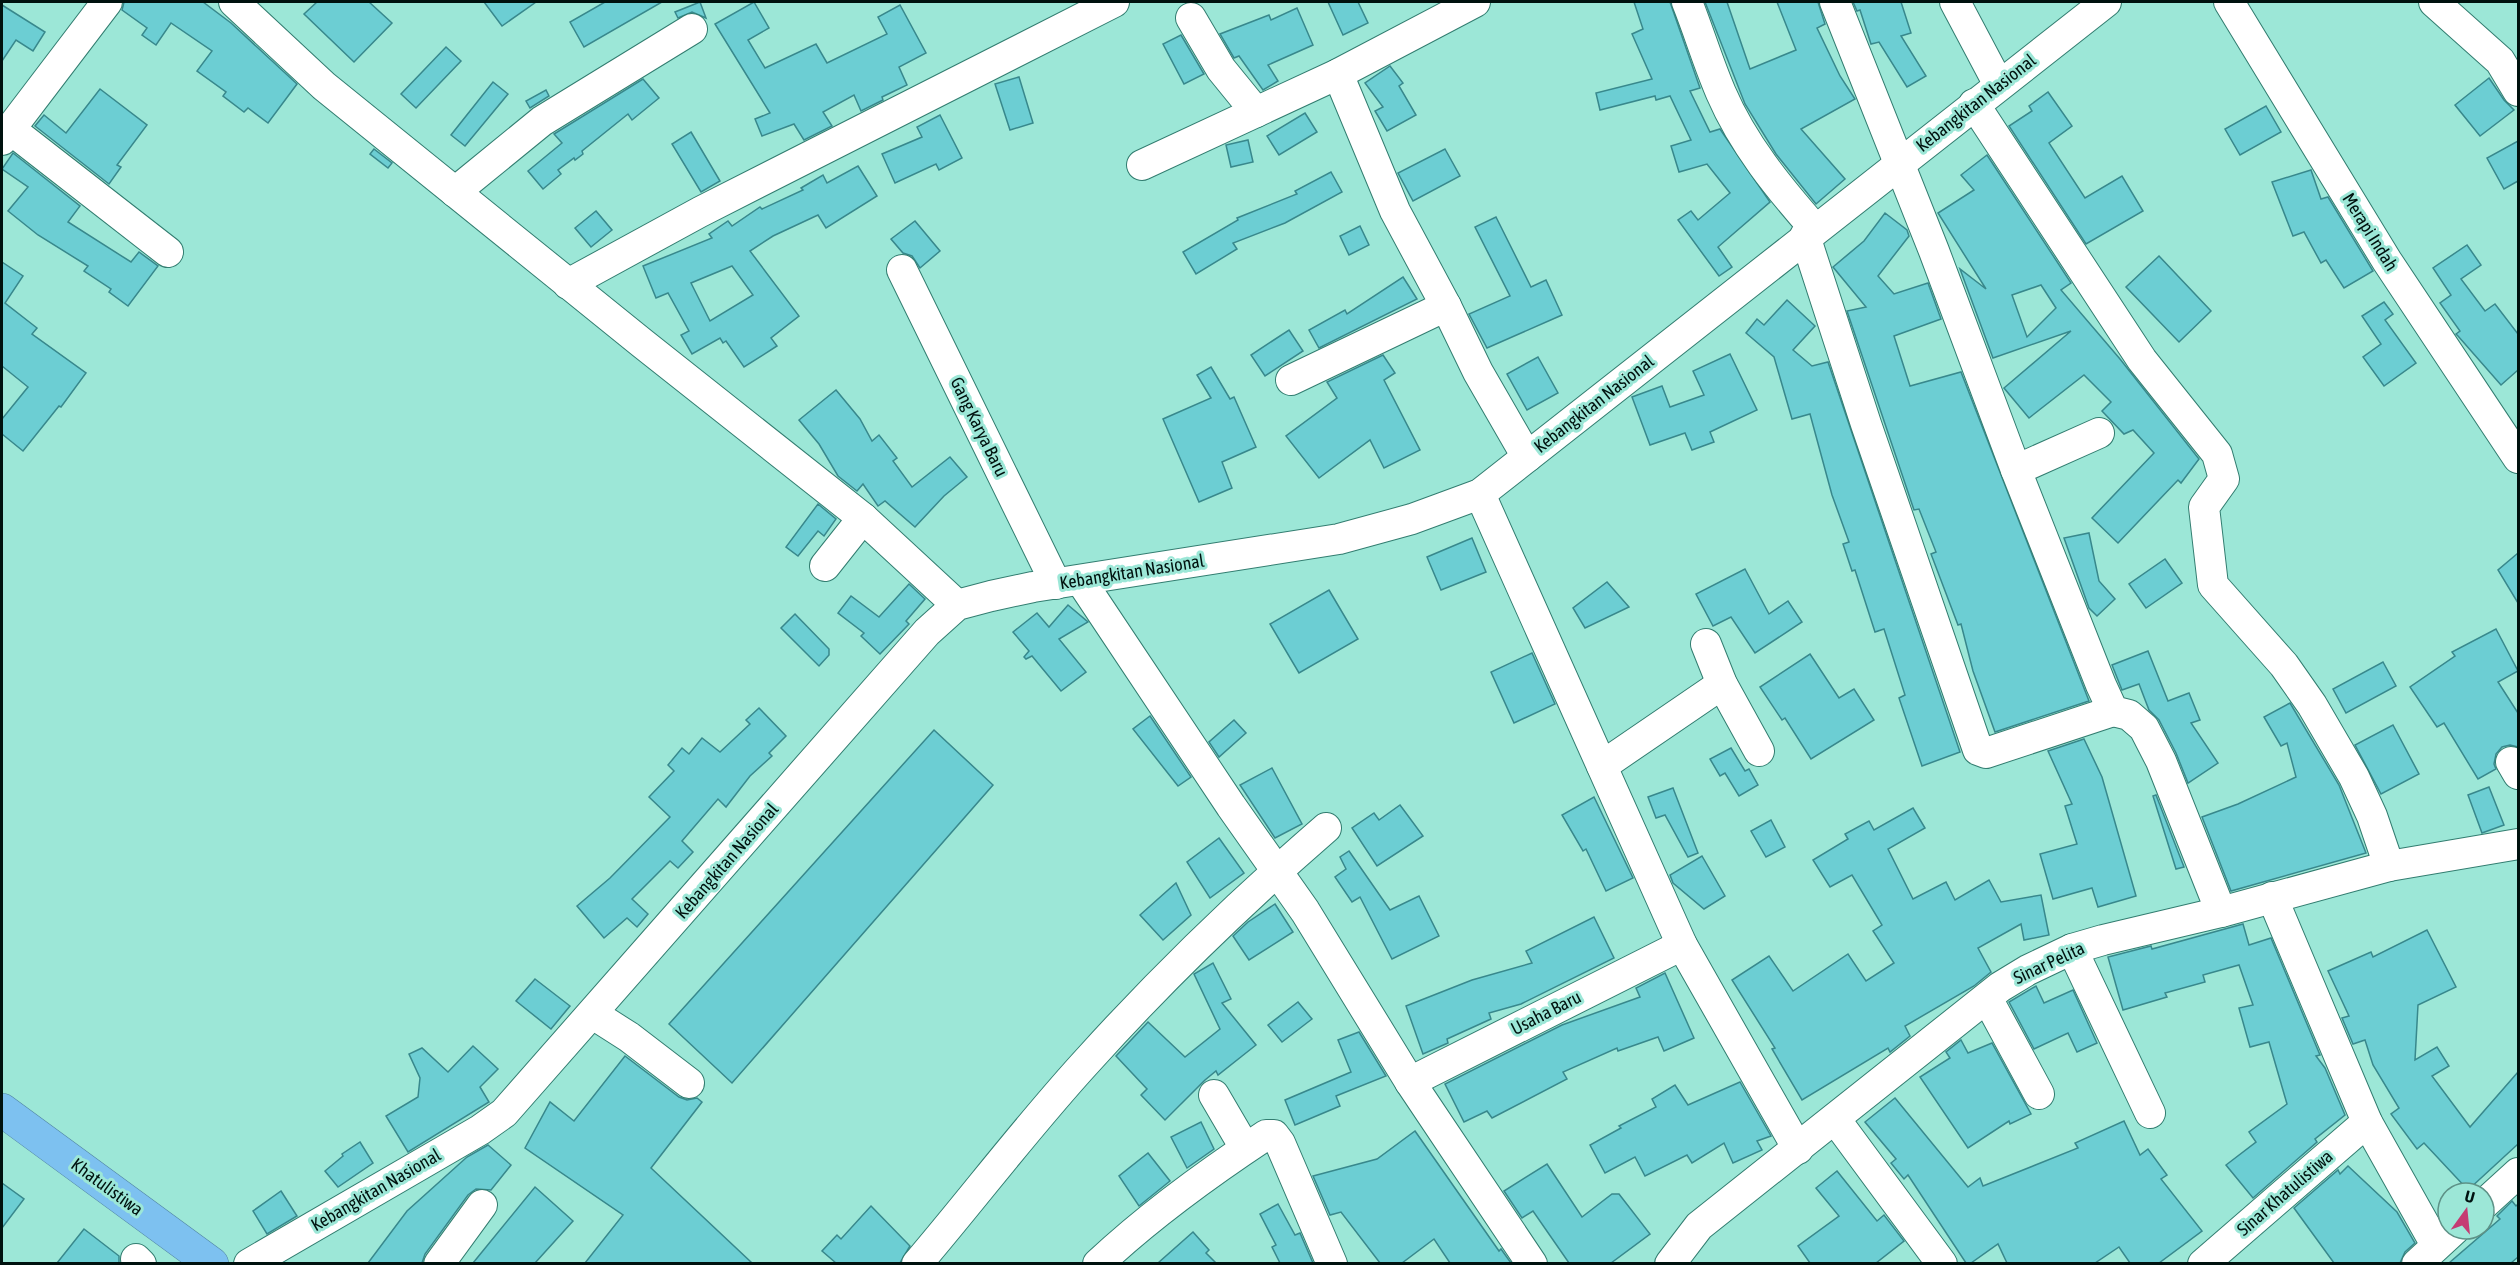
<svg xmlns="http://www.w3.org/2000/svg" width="2520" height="1265" viewBox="0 0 2520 1265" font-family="'Asap Condensed',sans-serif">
	<rect width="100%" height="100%" fill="#9ce7d7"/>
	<!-- building -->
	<g fill="#6cced3" stroke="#38888c" stroke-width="1.5" fill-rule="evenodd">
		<polygon points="124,2 203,2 231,23 297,84 268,123 248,108 244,112 223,96 226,92 197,71 212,51 171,23 156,45 142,35 147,28 122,10"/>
		<polygon points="317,2 369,2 392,23 354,62 304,14"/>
		<polygon points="484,2 536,2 502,26"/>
		<polygon points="605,2 662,2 584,47 570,22"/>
		<polygon points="700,2 706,18 692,12 678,18 675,12"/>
		<polygon points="754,2 769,28 748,40 765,68 816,44 827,63 887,34 878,17 900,5 926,53 899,67 907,85 882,97 883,100 861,111 854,95 823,112 832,126 804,140 794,124 762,136 755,119 770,113 715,24"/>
		<polygon points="1328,2 1358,2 1368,23 1343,35"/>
		<polygon points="1634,2 1670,2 1700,88 1690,91 1710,132 1720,129 1770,202 1718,247 1732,267 1719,276 1678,220 1691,211 1698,220 1730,193 1707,164 1679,172 1671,146 1691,140 1670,96 1656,100 1655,96 1600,110 1596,93 1652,79 1632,34 1643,29"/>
		<polygon points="1705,2 1727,2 1750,69 1796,50 1777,2 1818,2 1825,24 1817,28 1840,76 1855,99 1801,129 1845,179 1816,204 1776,154 1745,104"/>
		<polygon points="1853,2 1901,2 1911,33 1901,36 1926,76 1907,87 1879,42 1871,44 1860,10 1857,11"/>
		<polygon points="2,5 45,32 33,51 16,40 2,61"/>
		<polygon points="1297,8 1313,45 1268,65 1278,81 1263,90 1239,56 1234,58 1220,34 1269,15 1271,20"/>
		<polygon points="1181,35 1204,74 1184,84 1163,44"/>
		<polygon points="446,47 461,61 416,108 401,94"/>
		<polygon points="1390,66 1403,83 1399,86 1416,115 1387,131 1375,111 1383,107 1365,83"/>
		<polygon points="1019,77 1033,123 1010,130 995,84"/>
		<polygon points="2489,78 2504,100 2514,110 2480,136 2455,105"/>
		<polygon points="643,79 659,98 632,120 628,114 582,151 583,154 575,160 574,158 558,170 561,174 543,189 528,171 562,143 554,134"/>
		<polygon points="493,82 508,94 465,146 451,135"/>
		<polygon points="100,89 147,125 117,165 121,167 109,184 35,126 44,115 66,133"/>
		<polygon points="546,90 549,96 530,108 526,101"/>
		<polygon points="2048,92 2072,126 2049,143 2085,198 2122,176 2143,211 2086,244 2009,126 2032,111 2029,106"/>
		<polygon points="2266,106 2281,132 2240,155 2225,129"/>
		<polygon points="1305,113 1317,132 1279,155 1267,136"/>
		<polygon points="940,115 962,158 939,170 936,164 895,183 882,154 922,137 917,127"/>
		<polygon points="691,132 720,181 701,192 672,144"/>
		<polygon points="1248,140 1253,162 1231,167 1226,145"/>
		<polygon points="2518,141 2518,181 2504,189 2487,158"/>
		<polygon points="374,149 392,163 388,168 370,154"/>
		<polygon points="1445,149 1460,176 1413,201 1398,173"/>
		<polygon points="13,153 80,206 68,222 131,262 139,252 158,266 128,306 109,292 111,289 84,271 88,266 38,235 8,211 28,187 2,169"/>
		<path d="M1987,155L2071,283L2061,290L2120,359L2199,459L2181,483L2178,480L2118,543L2092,518L2154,453L2133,430L2124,434L2102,411L2111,402L2084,375L2029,418L2004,388L2071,331L1993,358L1960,269L1986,289L1938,213L1974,190L1961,175ZM2041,285L2056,308L2027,337L2012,295Z"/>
		<path d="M858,166L877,196L826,228L818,215L773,236L750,251L799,316L771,338L777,346L744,367L726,341L723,343L720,338L692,354L681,335L689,331L668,293L656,298L643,266L712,238L709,234L728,221L732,226L760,207L762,209L803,190L801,188L823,175L827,183ZM732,266L753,295L710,321L691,283Z"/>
		<polygon points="2311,170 2321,199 2328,197 2373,271 2344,288 2326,260 2321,263 2304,232 2293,236 2272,182"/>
		<polygon points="1331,172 1342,192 1285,223 1233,243 1237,249 1196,274 1183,252 1238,220 1237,218 1297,194 1295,191"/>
		<polygon points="596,211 612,230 591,247 575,228"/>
		<polygon points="1885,213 1907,230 1909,236 1878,276 1894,294 1928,283 1941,319 1894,336 1910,386 1961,372 2089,701 1995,732 1973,671 1961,624 1958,625 1931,554 1936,552 1919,509 1914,510 1847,311 1866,307 1833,267 1864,241"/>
		<polygon points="1496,217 1531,287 1546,280 1562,315 1487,348 1469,314 1510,296 1475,227"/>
		<polygon points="915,221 940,251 920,268 912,256 903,253 891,239"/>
		<polygon points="1360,226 1369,245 1349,255 1340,236"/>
		<polygon points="2467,245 2481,265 2461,279 2485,311 2495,304 2518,334 2518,370 2501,385 2458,336 2456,334 2460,331 2440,303 2451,295 2433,268"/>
		<polygon points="2159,256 2211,311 2179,342 2126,287"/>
		<polygon points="2,262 23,276 5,303 37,328 32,334 86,373 61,407 59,406 23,451 2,434 2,419 28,387 2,366"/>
		<polygon points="1403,277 1417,299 1319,348 1309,330 1345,310 1347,314"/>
		<polygon points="1787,300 1815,326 1793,350 1812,366 1828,362 1960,752 1922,766 1899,698 1905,695 1884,629 1875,632 1855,570 1852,571 1843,544 1849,542 1832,495 1810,414 1792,419 1774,357 1746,333 1757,319 1764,325"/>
		<polygon points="2384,302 2393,314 2385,320 2416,363 2384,386 2363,357 2381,344 2362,316"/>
		<polygon points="1289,330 1303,351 1265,376 1251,355"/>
		<polygon points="1730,354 1757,410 1710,432 1714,442 1692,450 1685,433 1650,445 1632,397 1662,386 1670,407 1704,395 1693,371"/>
		<polygon points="1383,355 1395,373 1384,380 1420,450 1384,468 1370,440 1319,478 1286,436 1337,398 1327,382"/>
		<polygon points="1538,357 1558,393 1527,410 1507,374"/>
		<polygon points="1211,367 1230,399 1234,397 1256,447 1222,462 1232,488 1199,502 1163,419 1211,398 1197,375"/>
		<polygon points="836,390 860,419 872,441 879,435 897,458 893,461 912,487 950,457 967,477 944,496 915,527 885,501 878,506 863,484 857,491 838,476 819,444 799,420"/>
		<polygon points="818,504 836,519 824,536 818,531 798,556 786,547"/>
		<polygon points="2089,533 2099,581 2115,599 2097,616 2089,608 2064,538"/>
		<polygon points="1472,538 1486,572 1441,590 1427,557"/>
		<polygon points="2518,553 2518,603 2498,570"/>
		<polygon points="2165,559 2182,583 2146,608 2129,584"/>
		<polygon points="1745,569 1769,614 1788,601 1802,622 1755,653 1731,617 1713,626 1696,594"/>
		<polygon points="1607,582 1629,607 1585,628 1573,608"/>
		<polygon points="909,584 925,599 906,621 909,624 880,654 861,636 864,633 838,613 851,596 879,617"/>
		<polygon points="1329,590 1358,639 1299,673 1270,624"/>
		<polygon points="1068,605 1088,622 1059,639 1086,672 1061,691 1032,656 1026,659 1024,657 1029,651 1013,632 1037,613 1049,627"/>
		<polygon points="795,614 829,649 829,655 819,666 781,628"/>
		<polygon points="2496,629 2518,671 2498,682 2518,713 2518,747 2510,745 2502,747 2496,754 2494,764 2496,769 2478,779 2444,723 2437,727 2410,687 2455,656 2452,652"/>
		<polygon points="2148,651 2168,701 2189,693 2200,720 2191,723 2218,763 2188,783 2176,753 2159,720 2149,710 2139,684 2122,690 2112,665"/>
		<polygon points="1532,653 1555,704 1514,723 1491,672"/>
		<polygon points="1810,654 1839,698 1854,689 1874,720 1811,759 1785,718 1782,720 1760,687"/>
		<polygon points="2383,662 2396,686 2346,713 2333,689"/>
		<polygon points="2290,703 2339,785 2366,853 2231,891 2202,817 2238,804 2296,777 2287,743 2281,746 2264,717"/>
		<polygon points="759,708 786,736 769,753 772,756 750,776 726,807 718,799 682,841 693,852 678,868 670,861 632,899 648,914 637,927 627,918 604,938 577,906 610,878 670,817 649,797 674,771 668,765 682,748 689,754 702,738 720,752 750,724 746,720"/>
		<polygon points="1150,716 1191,777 1178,786 1133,729"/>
		<polygon points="1234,720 1246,733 1219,757 1209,742"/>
		<polygon points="2393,725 2419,774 2381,794 2355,745"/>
		<polygon points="934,730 993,785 732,1083 669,1024"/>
		<polygon points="2084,739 2102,777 2136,896 2098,907 2092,888 2053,899 2040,854 2077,844 2065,806 2072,804 2048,751"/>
		<polygon points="1731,748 1745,771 1749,769 1758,785 1739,796 1725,773 1720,776 1710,759"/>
		<polygon points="1272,768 1302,824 1275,838 1240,785"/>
		<polygon points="2489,787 2504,825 2482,833 2468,795"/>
		<polygon points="1673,788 1698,853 1688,857 1665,815 1656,818 1648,797"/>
		<polygon points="2156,795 2184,867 2176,869 2153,796"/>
		<polygon points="1594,797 1633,878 1606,891 1586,849 1583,851 1562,815"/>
		<polygon points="1400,805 1423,836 1377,866 1352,828 1374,813 1379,820"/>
		<polygon points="1913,808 1925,828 1888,849 1913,899 1946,882 1955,900 1989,880 2001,902 2041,895 2049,935 2024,940 2021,924 1978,948 1991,972 1974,986 1905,1026 1910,1036 1890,1052 1888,1048 1802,1100 1772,1049 1775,1048 1732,980 1769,956 1793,991 1848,954 1866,981 1894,963 1873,931 1882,925 1852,875 1830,887 1813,860 1848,839 1845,834 1869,821 1874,830"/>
		<polygon points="1771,820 1785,847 1766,857 1751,831"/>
		<polygon points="1219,838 1244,873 1210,898 1187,862"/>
		<polygon points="1349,851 1390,910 1419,896 1439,936 1392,959 1360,897 1352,902 1335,877 1346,869 1340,857"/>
		<polygon points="1702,856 1725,896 1704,909 1673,883 1670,875"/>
		<polygon points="1176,883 1191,915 1163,940 1140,915"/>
		<polygon points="1275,904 1293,932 1249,960 1233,936 1248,922"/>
		<polygon points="1594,917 1614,958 1521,1004 1489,1013 1491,1019 1447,1039 1448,1043 1423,1054 1406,1006 1472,980 1532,963 1526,951"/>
		<polygon points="2243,924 2249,945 2271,938 2320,1055 2316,1056 2325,1068 2345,1115 2315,1139 2317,1142 2253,1198 2226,1165 2256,1142 2249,1132 2287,1104 2269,1042 2250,1047 2239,1008 2253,1005 2239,965 2203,975 2205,982 2165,993 2167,997 2123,1010 2108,957 2151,946 2152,949"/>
		<polygon points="2427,930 2456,987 2418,1005 2415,1060 2437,1047 2449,1066 2432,1076 2470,1127 2518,1072 2518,1144 2468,1190 2424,1143 2417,1149 2391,1114 2399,1108 2373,1065 2365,1040 2353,1044 2342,1018 2349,1016 2328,971 2371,952 2373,957"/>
		<polygon points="1213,963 1231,999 1222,1003 1256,1045 1218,1075 1216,1071 1205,1080 1165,1120 1141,1095 1147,1089 1116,1056 1148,1022 1185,1057 1220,1029 1194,974"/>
		<polygon points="1665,973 1694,1038 1664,1051 1658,1037 1618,1051 1617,1048 1563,1072 1567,1079 1492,1118 1487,1111 1464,1122 1445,1084 1562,1025 1640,997 1636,988"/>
		<polygon points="535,979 570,1006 551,1029 516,1001"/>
		<polygon points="2036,986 2044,1003 2073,990 2097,1043 2077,1052 2068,1033 2034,1049 2009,1002"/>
		<polygon points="1298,1002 1312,1019 1282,1042 1268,1025"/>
		<polygon points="1359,1032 1386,1076 1336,1096 1340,1106 1295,1125 1285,1100 1351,1072 1338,1040"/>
		<polygon points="1961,1040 1968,1053 1992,1043 2031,1114 2010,1124 2009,1121 1968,1148 1920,1077 1950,1058 1946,1052"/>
		<polygon points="473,1046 498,1069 480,1087 489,1102 408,1152 386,1116 418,1097 420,1078 409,1054 422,1048 448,1072"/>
		<polygon points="625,1056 679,1097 687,1100 697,1098 702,1102 651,1168 752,1263 585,1263 623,1215 525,1148 550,1102 574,1121"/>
		<polygon points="1740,1082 1771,1136 1757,1141 1762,1150 1733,1163 1724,1143 1692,1163 1687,1155 1645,1176 1635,1157 1605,1173 1590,1145 1621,1128 1619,1126 1656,1107 1652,1099 1675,1085 1688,1105"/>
		<polygon points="1895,1098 1968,1187 1980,1178 1983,1186 2078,1148 2075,1143 2124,1121 2140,1155 2148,1149 2167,1175 2161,1179 2202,1231 2159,1263 2130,1263 2119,1247 2095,1263 2007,1263 1998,1244 1971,1263 1966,1263 1908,1175 1904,1179 1891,1163 1896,1159 1865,1122"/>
		<polygon points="1201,1122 1214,1149 1187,1168 1171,1137"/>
		<polygon points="1415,1131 1499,1251 1501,1249 1511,1263 1450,1263 1434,1239 1402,1263 1380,1263 1341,1212 1330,1215 1313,1176 1377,1159"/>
		<polygon points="360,1142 373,1163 338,1187 325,1171 343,1156 342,1154"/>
		<polygon points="488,1145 511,1165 491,1190 476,1189 468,1195 425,1254 422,1263 368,1263 407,1211 467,1157"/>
		<polygon points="1148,1153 1170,1181 1139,1206 1119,1176"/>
		<polygon points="1547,1164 1582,1217 1612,1194 1619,1194 1650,1234 1611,1263 1569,1263 1533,1211 1522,1218 1504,1191"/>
		<polygon points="2348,1166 2397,1212 2415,1243 2405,1252 2400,1263 2334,1263 2294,1208 2338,1170 2340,1174"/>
		<polygon points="1837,1171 1877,1221 1884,1215 1904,1241 1876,1263 1810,1263 1798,1246 1839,1216 1816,1188"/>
		<polygon points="2,1183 24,1199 2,1228"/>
		<polygon points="535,1187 573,1221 535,1263 473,1263"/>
		<polygon points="281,1191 297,1216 267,1234 253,1211"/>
		<polygon points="2512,1201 2516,1206 2518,1204 2518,1257 2511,1263 2449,1263 2500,1219 2497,1216"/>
		<polygon points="1278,1204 1295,1235 1300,1233 1313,1263 1280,1263 1272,1247 1276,1245 1260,1214"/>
		<polygon points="871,1206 910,1246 900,1263 836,1263 822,1251 837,1235 841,1239"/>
		<polygon points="84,1229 119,1256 119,1263 57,1263"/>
		<polygon points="1193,1232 1209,1250 1206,1253 1216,1263 1158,1263"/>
	</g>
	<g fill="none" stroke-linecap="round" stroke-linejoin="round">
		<!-- minor casing -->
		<g stroke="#327d70" stroke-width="32">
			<g id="minor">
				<polyline points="234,2 324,86 642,343 863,518 957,605"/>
				<path d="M1687,2C1699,32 1708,63 1721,93C1743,144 1778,187 1815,229"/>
				<polyline points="1835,2 1934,251 2016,470 2101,685 2113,711 2129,715 2144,728 2161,761 2221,912"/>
				<polyline points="1955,2 1999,85"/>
				<polyline points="2229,2 2387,261 2518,458"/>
				<polyline points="2434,2 2500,61 2518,91"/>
				<polyline points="1191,18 1221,69 1256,112"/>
				<polyline points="1338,74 1395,211 1446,306 1478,372 1527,457"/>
				<polyline points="1974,104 2142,360 2217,454 2224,479 2204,507 2213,585 2284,665 2312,705 2354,777 2372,816 2389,866"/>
				<polyline points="10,129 168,252"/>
				<polyline points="2,140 107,2"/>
				<polyline points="1142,165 1338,74 1475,2"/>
				<polyline points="455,192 542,121 692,29"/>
				<polyline points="1805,236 1866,424 1978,750 1986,753 2113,711"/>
				<polyline points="902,270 1056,584"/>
				<polyline points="568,284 700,212 1114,2"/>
				<polyline points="1291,380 1446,306"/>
				<polyline points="2016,470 2099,433"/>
				<polyline points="1480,494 1682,945 1798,1149"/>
				<polyline points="825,566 863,518"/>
				<polyline points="1081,581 1231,806 1305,911 1410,1082 1532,1264"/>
				<polyline points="1706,644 1722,684 1759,751"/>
				<polyline points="2511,762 2518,774"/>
				<polyline points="1602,766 1722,684"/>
				<polyline points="2272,897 2367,1122 2436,1245"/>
				<polyline points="2072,949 2150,1113"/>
				<polyline points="1987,998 2039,1094"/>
				<polyline points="593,1014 629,1037 689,1083"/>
				<polyline points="1410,1082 1682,945"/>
				<polyline points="1214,1095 1245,1148"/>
				<polyline points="1835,1119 1942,1264"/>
				<polyline points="2484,1204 2518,1173"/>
				<polyline points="136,1259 141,1264"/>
				<polyline points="249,1264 480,1130 504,1113 927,632 957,605 991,596 1033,587 1339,539 1412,519 1480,494 2106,2"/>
				<polyline points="439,1264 482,1205"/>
				<path d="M917,1264C975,1196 1029,1124 1089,1059C1163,977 1243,900 1326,828"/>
				<path d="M1098,1264C1150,1215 1207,1174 1266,1135H1274L1280,1143L1332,1264"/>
				<polyline points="1670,1264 1699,1226 2000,987 2028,970 2072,949 2103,940 2221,912 2389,866 2518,844"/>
				<polyline points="2203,1264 2367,1122"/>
				<polyline points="2417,1264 2455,1229"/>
			</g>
		</g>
		<!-- highway casing -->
		<g stroke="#5184a1" stroke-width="34">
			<polyline id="highway" points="2,1110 212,1264"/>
		</g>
		<!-- minor -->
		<use href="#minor" stroke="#fff" stroke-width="30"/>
		<!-- highway -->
		<use href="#highway" stroke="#7dc1f0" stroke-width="33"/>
	</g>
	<g text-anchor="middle" stroke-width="6" stroke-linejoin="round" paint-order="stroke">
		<!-- street labels -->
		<g font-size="18" fill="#00120f" stroke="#9ce7d7">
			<text transform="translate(1976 103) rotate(-38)" y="6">Kebangkitan Nasional</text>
			<text transform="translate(2370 232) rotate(58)" y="6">Merapi Indah</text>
			<text transform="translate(1594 404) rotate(-38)" y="6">Kebangkitan Nasional</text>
			<text transform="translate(979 427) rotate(64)" y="6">Gang Karya Baru</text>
			<text transform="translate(1132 572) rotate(-9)" y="6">Kebangkitan Nasional</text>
			<text transform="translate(727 861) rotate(-49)" y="6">Kebangkitan Nasional</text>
			<text transform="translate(2049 963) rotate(-25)" y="6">Sinar Pelita</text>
			<text transform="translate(1546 1013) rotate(-27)" y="6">Usaha Baru</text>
			<text transform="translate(107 1187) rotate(36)" y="6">Khatulistiwa</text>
			<text transform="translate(376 1190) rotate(-30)" y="6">Kebangkitan Nasional</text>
			<text transform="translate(2285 1193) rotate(-41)" y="6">Sinar Khatulistiwa</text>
		</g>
	</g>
	<!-- border -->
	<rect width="2520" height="1265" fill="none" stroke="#00120f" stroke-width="6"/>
	<!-- north arrow -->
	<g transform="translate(2466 1211) rotate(15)"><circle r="28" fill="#9ce7d7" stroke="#5e9287" stroke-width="1.5"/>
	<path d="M0-4.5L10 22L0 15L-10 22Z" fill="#c53b73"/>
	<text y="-9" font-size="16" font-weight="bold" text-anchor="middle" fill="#00120f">U</text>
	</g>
</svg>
